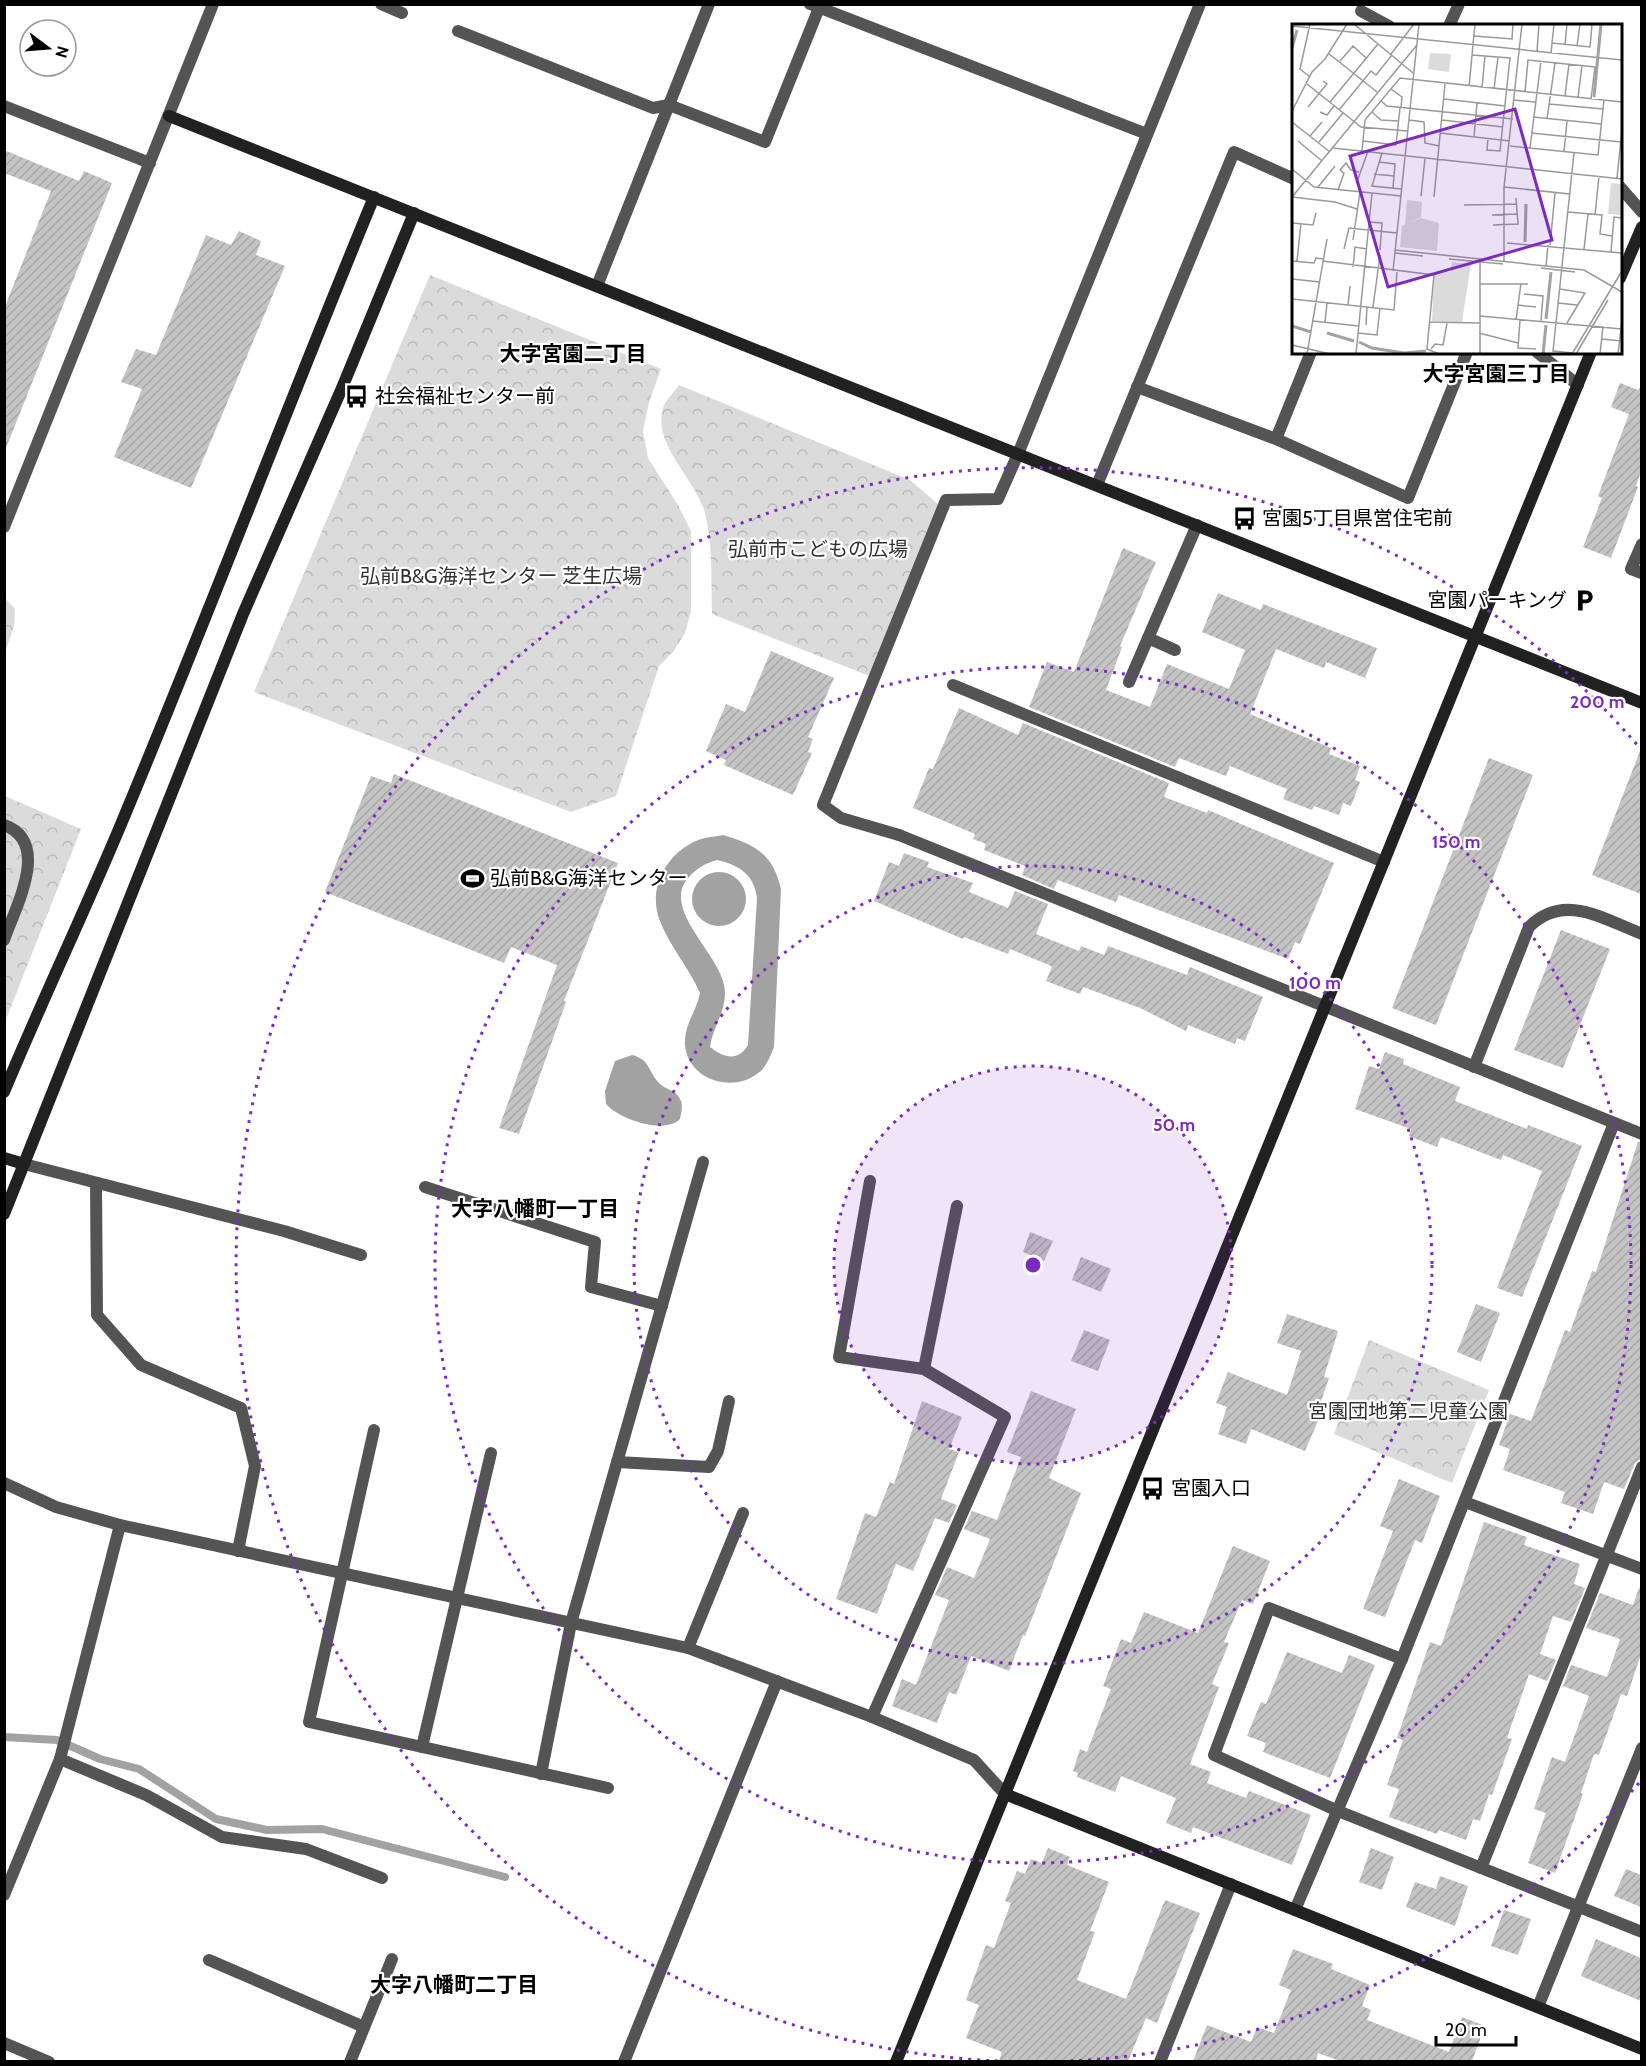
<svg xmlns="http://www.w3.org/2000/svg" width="1646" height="2066" font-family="Cabin,'Noto Sans JP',sans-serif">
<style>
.park{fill:url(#park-crowns)}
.water{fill:#a2a2a2;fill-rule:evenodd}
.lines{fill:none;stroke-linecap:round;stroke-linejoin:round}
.stream{stroke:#a2a2a2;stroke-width:8}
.building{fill:url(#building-hatch)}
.lane{stroke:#545454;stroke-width:12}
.street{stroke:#545454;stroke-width:12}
.secondary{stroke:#212121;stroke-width:12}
.ring{fill:none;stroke:#7b2cbf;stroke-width:3;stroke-dasharray:3 6}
.labels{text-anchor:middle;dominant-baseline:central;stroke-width:4.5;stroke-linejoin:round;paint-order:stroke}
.poi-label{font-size:20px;fill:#000;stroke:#fff;text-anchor:start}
.park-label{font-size:20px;fill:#323232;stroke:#fff}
.neighbourhood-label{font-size:21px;font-weight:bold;fill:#000;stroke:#fff}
.inset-river{fill:none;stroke:#a2a2a2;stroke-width:3}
.inset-road{fill:none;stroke:#999;stroke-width:1.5}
.view{fill:#7b2cbf;fill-opacity:0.15;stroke:#7b2cbf;stroke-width:3}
.inset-edge{fill:none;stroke:#000;stroke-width:3}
.centre{fill:#7b2cbf;stroke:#fff;stroke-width:3}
.ring-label{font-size:18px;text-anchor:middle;font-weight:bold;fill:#7b2cbf;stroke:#fff;stroke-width:4.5;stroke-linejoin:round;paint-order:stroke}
</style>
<defs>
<pattern id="park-crowns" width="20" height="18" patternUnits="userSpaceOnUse" patternTransform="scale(1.5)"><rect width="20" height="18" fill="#dbdbdb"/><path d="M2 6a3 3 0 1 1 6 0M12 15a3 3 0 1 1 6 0" fill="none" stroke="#bababa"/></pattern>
<pattern id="building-hatch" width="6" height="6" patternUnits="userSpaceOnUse" patternTransform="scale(1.5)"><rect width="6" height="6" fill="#c4c4c4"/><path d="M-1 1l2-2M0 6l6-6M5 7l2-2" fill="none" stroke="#a7a7a7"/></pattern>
</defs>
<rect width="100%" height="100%" fill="#fff"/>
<g class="park">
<path d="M430 275 661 369 649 402 643 431 648 458 678 505 691 531V611L685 633 673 652 659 666 616 796 571 812 254 692Z"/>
<path d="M679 385 910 480 947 512 877 679 712 614C711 581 713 545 705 513 697 480 647 440 665 403 669 397 675 391 679 385Z"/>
<path d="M5 598 15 609 14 626 5 653Z"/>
<path d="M5 796 81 829 5 1022Z"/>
<path d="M1369 1340 1489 1390 1452 1483 1334 1434Z"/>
</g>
<g class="water">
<path d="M723 835C756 845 773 854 781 889L774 1047C770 1057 766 1068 757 1074 732 1093 688 1080 685 1045 684 1024 696 1013 700 993 689 968 669 945 660 921 647 889 666 854 696 841 704 837 714 837 723 835ZM717 860C739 865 754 874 757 898L748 1045C738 1062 724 1058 710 1047 713 1025 729 1008 724 985 718 952 660 908 689 877 697 868 706 863 717 860Z"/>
<circle cx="719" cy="899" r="27"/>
<path d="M632 1055C650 1059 648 1072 660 1084 668 1091 677 1090 681 1101 683 1107 681 1113 680 1119 664 1135 619 1119 606 1104L605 1091 615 1061Z"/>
</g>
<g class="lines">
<path class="stream" d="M4 1737 57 1740 100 1759 139 1769 216 1819 267 1830 322 1829 505 1877"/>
</g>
<g class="building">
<path d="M4 150 79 181 84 171 112 183 6 448 4 309 51 191 4 173Z"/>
<path d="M239 231 261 241 256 255 285 266 191 488 114 457 142 389 121 382 136 349 156 355 206 235 231 245Z"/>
<path d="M1620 383 1638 390 1641 386V471L1636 486 1638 487 1611 558 1583 547 1602 498 1598 496 1629 414 1611 407Z"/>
<path d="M1123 548 1156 562 1120 646 1122 647 1106 690 1150 707 1167 664 1229 689 1245 650 1202 632 1218 593 1261 610 1263 604 1377 648 1365 678 1326 662 1324 668 1276 649 1250 714 1331 748 1329 754 1360 766 1355 780 1360 782 1351 806 1343 803 1339 815 1314 806 1312 810 1283 799 1287 789 1230 766 1226 776 1179 758 1175 767 1029 707 1047 662 1074 672Z"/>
<path d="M771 651 834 678 808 737 813 739 808 752 812 753 793 795 724 765 726 760 706 751 726 704 745 712Z"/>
<path d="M959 708 1018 735 1023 723 1169 783 1164 797 1207 813 1208 810 1334 863 1300 944 1295 942 1288 959 1119 895 1116 902 1058 880 1054 889 1022 875 1025 866 984 850 986 844 973 839 975 834 913 808 929 768 933 769Z"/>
<path d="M1640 751H1641V894L1592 875Z"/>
<path d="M1489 758 1533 775 1436 1025 1392 1008Z"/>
<path d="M394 774 618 863 564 1001 566 1002 519 1134 499 1128 557 965 511 947 504 963 325 892 371 776 391 783Z"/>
<path d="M904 853 929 862 927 867 973 883 969 892 1008 908 1015 891 1048 904 1036 934 1079 951 1081 946 1104 955 1108 946 1187 975 1190 967 1263 997 1245 1041 1237 1038 1235 1044 1188 1025 1186 1031 1140 1008 1083 987 1080 994 1046 981 1052 967 1049 965 1010 949 1008 954 964 937 963 939 874 901 889 862 899 866Z"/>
<path d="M1561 930 1610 949 1563 1068 1514 1050Z"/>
<path d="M1385 1052 1404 1059 1403 1064 1460 1087 1455 1101 1527 1129 1528 1125 1582 1146 1522 1297 1497 1288 1542 1171 1503 1155 1501 1160 1441 1137 1437 1147 1409 1136 1411 1129 1355 1109 1369 1066 1379 1069Z"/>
<path d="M1638 1142H1641V1459L1635 1463 1624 1489 1604 1482 1593 1514 1561 1503 1565 1492 1503 1470 1510 1449 1499 1445 1510 1414 1531 1421 1565 1330 1570 1332 1592 1271 1596 1272Z"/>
<path d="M1030 1232 1053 1241 1044 1261 1023 1252Z"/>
<path d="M1081 1257 1111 1269 1101 1292 1072 1280Z"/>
<path d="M1476 1304 1500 1313 1481 1362 1457 1352Z"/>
<path d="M1287 1314 1338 1331 1324 1377 1329 1378 1318 1410 1322 1412 1305 1451 1251 1429 1246 1444 1218 1434 1227 1407 1216 1403 1228 1372 1287 1395 1301 1351 1277 1343Z"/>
<path d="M1084 1330 1110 1340 1098 1371 1071 1361Z"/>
<path d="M1031 1391 1076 1409 1049 1478 1081 1493 1025 1636 1023 1635 1009 1671 971 1656 956 1695 949 1692 937 1723 892 1706 902 1679 916 1685 949 1600 935 1595 947 1567 974 1578 990 1539 964 1529 972 1511 997 1520 1021 1457 1007 1452Z"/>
<path d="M922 1401 962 1417 949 1449 959 1452 941 1499 957 1505 949 1523 935 1518 913 1571 896 1564 877 1614 836 1599 865 1513 876 1517 890 1482 894 1484Z"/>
<path d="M1399 1479 1440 1496 1422 1543 1415 1540 1385 1617 1363 1609 1393 1531 1380 1526Z"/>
<path d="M1484 1522 1527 1537 1524 1545 1580 1564 1574 1584 1585 1588 1571 1622 1553 1616 1540 1654 1556 1660 1547 1681 1529 1674 1507 1738 1512 1739 1492 1795 1489 1794 1480 1821 1473 1819 1466 1840 1439 1830 1437 1834 1389 1817 1399 1789 1387 1785 1403 1740 1397 1738 1430 1642 1441 1646Z"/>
<path d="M1233 1546 1270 1561 1253 1604 1242 1600 1224 1642 1229 1643 1212 1684 1219 1687 1190 1764 1211 1772 1207 1783 1246 1798 1249 1791 1311 1815 1292 1865 1193 1827 1191 1833 1166 1823 1176 1798 1121 1776 1115 1792 1077 1777 1078 1773 1073 1771 1080 1749 1087 1752 1111 1689 1103 1686 1121 1639 1131 1643 1144 1612 1198 1633Z"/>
<path d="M1639 1588 1641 1589V1654L1627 1696 1621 1694 1599 1755 1594 1754 1581 1793 1583 1794 1555 1873 1528 1863 1546 1813 1534 1809 1552 1757 1565 1762 1589 1696 1563 1686 1571 1665 1607 1677 1620 1639 1586 1628 1600 1593 1633 1605Z"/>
<path d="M1287 1652 1342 1673 1349 1655 1375 1665 1330 1778 1263 1752 1266 1743 1247 1736 1261 1702 1266 1704Z"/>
<path d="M1048 1848 1070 1857 1067 1865 1109 1882 1090 1931 1095 1932 1077 1980 1126 1999 1165 1900 1200 1913 1157 2023 1146 2018 1128 2061H999L1002 2052 966 2038 979 2005 966 2000 986 1945 994 1948 1011 1903 1005 1901 1017 1871 1025 1874 1031 1859 1042 1863Z"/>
<path d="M1371 1848 1394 1857 1382 1890 1359 1882Z"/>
<path d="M1626 1869 1641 1875V1907L1614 1896Z"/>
<path d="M1440 1876 1468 1886 1455 1926 1406 1907 1415 1882 1436 1889Z"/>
<path d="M1504 1910 1531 1919 1518 1955 1491 1946Z"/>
<path d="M1596 1939 1641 1958V2001L1581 1976Z"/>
<path d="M1293 1949 1333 1964 1331 1969 1370 1985 1362 2006 1371 2010 1367 2020 1449 2052 1462 2017 1485 2026 1472 2061H1340L1318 2053 1316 2061H1193L1207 2025 1251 2042 1257 2027 1274 2033 1291 1990 1279 1985Z"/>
</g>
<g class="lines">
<g class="lane">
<path d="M4 825C52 842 15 908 4 940"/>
<path d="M899 835 841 818 823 805 946 500 998 499 1018 454"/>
<path d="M24 1164 284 1231 361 1255"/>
<path d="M870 1181 839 1357 924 1369 1005 1417 872 1717"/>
<path d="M96 1183 97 1315 141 1365 241 1408 255 1466 238 1551"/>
<path d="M425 1187 595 1242 591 1287 662 1306"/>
<path d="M924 1369 957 1206"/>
<path d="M617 1462 709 1467 718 1451 729 1401"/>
<path d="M688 1648 743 1513"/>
<path d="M60 1759 146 1795 222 1837 306 1849 382 1878"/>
<path d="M209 1960 364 2027"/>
<path d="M350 2062 392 1959"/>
</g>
<g class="street">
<path d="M381 4 402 13"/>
<path d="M810 4 1147 134"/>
<path d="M1361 11 1389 26"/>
<path d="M1449 26 1459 4"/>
<path d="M458 31 653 108 669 105 765 142 819 8"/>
<path d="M4 106 150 163"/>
<path d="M1620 187 1642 212"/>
<path d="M597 286 709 4"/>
<path d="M1537 352 1578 385"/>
<path d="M1137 387 1276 439 1408 498 1467 352"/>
<path d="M1276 439 1311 352"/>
<path d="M1018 454 1200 4"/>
<path d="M1097 485 1234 152 1294 179"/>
<path d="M4 527 213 4"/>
<path d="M1642 544 1631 569 1642 573"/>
<path d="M1148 638 1175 650"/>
<path d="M1129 682 1197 525"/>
<path d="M953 685 1384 862"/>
<path d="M899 835 1642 1134"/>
<path d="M1474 1067 1529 927C1564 892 1603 919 1642 934"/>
<path d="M374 1430 309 1722 608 1788"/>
<path d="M4 1483 56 1507 120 1525 688 1648 872 1717 974 1760 1005 1794"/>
<path d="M1465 1502 1642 1569"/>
<path d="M1402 1659 1269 1608 1214 1755 1338 1811 1642 1932"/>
<path d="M422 1747 491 1453"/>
<path d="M541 1774 571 1623 703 1162"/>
<path d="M1481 1868 1642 1467"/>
<path d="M4 1895 60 1759 120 1525"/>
<path d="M1295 1910 1402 1659 1614 1123"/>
<path d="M1538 2007 1642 1748"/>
<path d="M4 2043 49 2062"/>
<path d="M624 2062 777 1681"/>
<path d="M1160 2062 1231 1884"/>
</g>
<g class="secondary">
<path d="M169 116 1642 703"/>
<path d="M1620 278 1642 227"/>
<path d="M4 1092C41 1003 82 917 119 829 207 619 287 407 374 197"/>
<path d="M4 1158 24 1164"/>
<path d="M4 1214 243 614 342 388 414 213"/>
<path d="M1005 1794 1642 2049"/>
<path d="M896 2062 1591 352"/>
</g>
</g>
<circle cx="1033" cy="1265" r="199" fill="#7b2cbf" fill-opacity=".12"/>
<g class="ring">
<circle cx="1033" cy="1265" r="199"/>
<circle cx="1033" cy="1265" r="399"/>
<circle cx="1033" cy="1265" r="598"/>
<path d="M1639 1783A797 797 0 0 1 1068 2061M998 2061A797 797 0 1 1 1639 747"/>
</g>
<defs>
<symbol id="bus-bare" viewBox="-9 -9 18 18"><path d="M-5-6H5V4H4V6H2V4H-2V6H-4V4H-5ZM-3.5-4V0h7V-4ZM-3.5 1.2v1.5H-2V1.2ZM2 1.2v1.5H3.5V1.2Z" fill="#000" stroke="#fff" stroke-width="2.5" paint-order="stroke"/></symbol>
<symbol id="parking-bare" viewBox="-9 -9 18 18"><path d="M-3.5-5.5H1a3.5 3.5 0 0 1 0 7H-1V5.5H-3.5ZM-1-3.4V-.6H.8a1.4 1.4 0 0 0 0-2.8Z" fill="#000" stroke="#fff" stroke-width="2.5" paint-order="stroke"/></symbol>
<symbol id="stadium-bare" viewBox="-9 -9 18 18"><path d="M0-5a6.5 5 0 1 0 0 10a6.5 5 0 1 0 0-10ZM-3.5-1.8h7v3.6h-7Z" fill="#000" stroke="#fff" stroke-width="2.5" paint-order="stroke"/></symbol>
</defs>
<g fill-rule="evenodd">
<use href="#bus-bare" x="340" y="380" width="33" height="33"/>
<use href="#bus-bare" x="1228" y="502" width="33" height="33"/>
<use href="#parking-bare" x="1568" y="584" width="33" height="33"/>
<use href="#stadium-bare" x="456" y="862" width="33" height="33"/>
<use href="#bus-bare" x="1136" y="1472" width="33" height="33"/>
</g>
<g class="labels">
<g class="poi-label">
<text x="375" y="396">社会福祉センター前</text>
<text x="1262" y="518">宮園5丁目県営住宅前</text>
<text x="1567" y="600" text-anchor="end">宮園パーキング</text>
<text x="490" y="878">弘前B&amp;G海洋センター</text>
<text x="1171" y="1488">宮園入口</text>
</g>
<g class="park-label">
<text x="818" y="549">弘前市こどもの広場</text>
<text x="501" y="576">弘前B&amp;G海洋センター 芝生広場</text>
<text x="1408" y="1411">宮園団地第二児童公園</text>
</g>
<g class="neighbourhood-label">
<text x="573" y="353">大字宮園二丁目</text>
<text x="1496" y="373">大字宮園三丁目</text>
<text x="535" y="1208">大字八幡町一丁目</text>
<text x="454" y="1984">大字八幡町二丁目</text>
</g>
</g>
<g transform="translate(1292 24)">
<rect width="330" height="330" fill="#fff"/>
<path d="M138 29 159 30 157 48 136 45ZM319 159 330 160V191L316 190ZM115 176 130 178 129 193 113 201ZM129 194 147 199 145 227 108 223 110 202ZM160 238 179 240 170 298 140 297 142 252 144 248H158Z" fill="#dbdbdb"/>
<path class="inset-river" d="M0 24 5 6M302 73 309 0M233 218 234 180M254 295 259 248M0 302 19 308M35 309 62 317M67 318 80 324 112 329 134 327M251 330 254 301"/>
<path class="inset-road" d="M62 0 121 49M0 2 330 36M182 12 220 15 221 0M260 19 298 23 300 0M273 21 275 0M285 22 288 0M245 27 247 0M36 29 85 68M259 29 262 0M99 30 122 0M180 31 218 34 208 127 195 126 196 114M48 37 61 22 74 34M18 53 8 45 18 0M15 60 69 103 115 107M177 63 183 0M190 64 193 32M99 65 110 73 109 84M202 65 206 33M233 68 236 36 303 43 299 75M273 72 277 40M286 74 290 41M152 75 213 82M222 76 243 78M89 77 95 82 221 95M38 78 86 20M257 80 311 85M16 83 35 60 31 57M47 86 79 47 84 51 100 31M0 87 20 48 33 35 55 0M28 88 35 91 42 82M80 88 89 96 106 97M241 93 310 100M255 95 263 39M117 96 132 98 133 119 147 122M150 96 211 103M0 98 38 128M148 109 218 117M239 109 329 118M18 112 30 98M182 113 185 79M6 117 30 137M71 117 104 121 108 84M27 118 51 89M218 122 306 131 312 76M41 124 330 155M238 124 249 37M70 127 73 96 108 54 330 78M272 128 275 97M90 129 80 162 109 165M87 138 103 140 101 164M0 145 22 163 109 172M82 150 102 152M325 154 330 105M66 155 76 127M26 163 43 142M212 163 278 170M46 166 52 149 48 146 54 139 59 146 67 148M129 172 133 134M0 173 125 21M0 173 43 178 65 185M142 173 153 60M172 181 225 180M276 188 310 191 308 210 320 212M200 191 225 190M303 191 307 152M78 198 90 199 88 226M0 199 21 201 24 189M201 201 226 200 224 174M61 216 68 168M215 219 330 229M258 221 263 169M52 225 57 204 105 209M292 225 296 190M103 226 292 246 330 268M319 228 322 193 330 194M103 229 131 232M157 235 211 240M0 237 22 239 24 234 32 235M5 237 9 199M31 237 142 251 135 325 147 330M212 238V163L230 0M254 242 256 221M61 243 63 223 75 225M249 244 283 248M101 247 127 0M0 255 28 258M188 260H236M268 265 293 269 275 299M232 270 251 272 249 297M0 275 102 286 105 248M266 279 285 281M56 281 58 262M226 281 244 283M81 283 88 231M188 292 330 305M224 296 229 259M228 296 226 324 244 325M21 297 67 302M33 298 35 279M138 298 188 299M74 301 75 283M66 309 85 311 88 284M187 309 226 319M309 315 330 317M0 321 38 330M139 325 143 320 151 321 155 299M281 329 261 327 282 129M15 330 35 215M64 330 80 169M188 330V235M280 330 330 247M284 330 316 276M308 330 311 302M326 330 330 296"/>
<path class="view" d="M223 85 260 216 96 263 58 132Z"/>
<rect width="330" height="330" class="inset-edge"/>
</g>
<circle cx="1033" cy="1265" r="9" class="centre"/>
<g class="ring-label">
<text x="1597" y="708">200 m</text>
<text x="1456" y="848">150 m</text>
<text x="1315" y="989">100 m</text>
<text x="1174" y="1131">50 m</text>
</g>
<rect width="1646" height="2066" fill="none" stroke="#000000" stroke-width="12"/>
<g transform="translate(48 48) rotate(106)"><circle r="28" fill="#ffffff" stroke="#999999" stroke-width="1.5"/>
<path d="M0-4.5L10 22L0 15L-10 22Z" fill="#000000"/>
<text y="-9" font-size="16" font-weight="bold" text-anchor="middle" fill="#000000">N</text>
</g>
<path d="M1436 2036v9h80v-9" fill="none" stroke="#000000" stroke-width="3"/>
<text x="1445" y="2036" font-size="18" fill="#000000" stroke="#ffffff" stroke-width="4.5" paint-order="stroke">20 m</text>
</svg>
